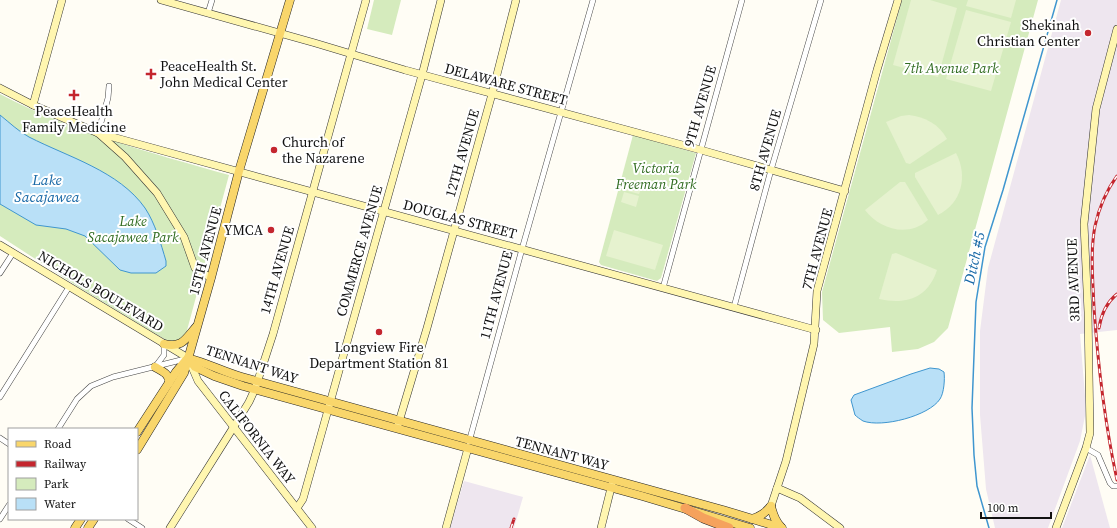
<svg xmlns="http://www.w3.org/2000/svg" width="1117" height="528" font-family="'Source Serif 4',serif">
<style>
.industrial{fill:#eee6ef}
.green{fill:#d5ebbd}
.pitch{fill:#e6f2cf}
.water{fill:#b9e0f7;stroke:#3f96cf}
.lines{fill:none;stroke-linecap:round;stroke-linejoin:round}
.stream{stroke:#3f96cf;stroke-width:1.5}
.street-casing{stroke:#444;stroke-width:6}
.secondary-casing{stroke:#333;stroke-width:8}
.primary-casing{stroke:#222;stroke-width:9}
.highway-casing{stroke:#222;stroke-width:10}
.street{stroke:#fff;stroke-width:5}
.secondary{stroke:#fff6b0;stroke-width:7}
.primary{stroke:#f9d66b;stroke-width:8}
.highway{stroke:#f5a25d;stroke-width:9}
.rail-casing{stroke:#c4262e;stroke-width:3}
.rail{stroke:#fff;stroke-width:1.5;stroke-dasharray:4.5;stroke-linecap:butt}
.poi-dot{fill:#c4262e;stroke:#fff;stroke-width:1.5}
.labels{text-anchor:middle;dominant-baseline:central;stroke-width:4;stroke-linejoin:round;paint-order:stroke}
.poi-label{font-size:14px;fill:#111;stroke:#fff;text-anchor:end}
.park-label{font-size:14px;font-style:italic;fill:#2f6b1f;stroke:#fff}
.street-label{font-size:14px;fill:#111;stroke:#fff}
.water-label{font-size:15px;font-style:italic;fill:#1768a6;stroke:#fff}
</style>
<rect width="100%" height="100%" fill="#fffdf5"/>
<g class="industrial">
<path d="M1061 0H1117V330L1080 334 1085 396V416L1080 441 1048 528H995L986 489 980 415V331L988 268Z"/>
<path d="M1090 455 1110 528H1062Z"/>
<path d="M464 481 523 497 514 528H450Z"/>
</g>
<g class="green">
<path d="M374 0H401L392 35 367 29Z"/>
<path d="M902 0H1038L948 328 934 342 918 349 892 352 890 327 839 333 823 320 822 292Z"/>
<path d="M0 94C72 132 151 153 229 175L186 334 183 341 171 343 77 286 0 236Z"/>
<path d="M633 135 696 153 661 278 657 281 601 265 599 262Z"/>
</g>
<g class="pitch">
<path d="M911 0H930L957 8 938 77 893 65Z"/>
<path d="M968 0H1016L1011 18 966 6Z"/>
<path d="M966 10 1011 22 991 91 946 79Z"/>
<path d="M909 115C925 117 939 124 947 139L910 164 906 163 886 122 901 116Z"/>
<path d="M956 153C968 176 962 203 938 215L915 177V173Z"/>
<path d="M627 179 643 184 639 194 624 190Z"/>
<path d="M900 182H905L928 220C908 238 879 229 865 210Z"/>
<path d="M624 192 639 196 636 207 621 202Z"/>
<path d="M614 230 663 245 655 270 606 256Z"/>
<path d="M896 253 937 270C928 298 906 305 879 299L892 254Z"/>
</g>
<g class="water">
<path d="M0 115C10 123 18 131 29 137 68 157 119 171 145 208 155 223 161 244 166 261V266L156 273H131L120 270 85 236 66 229 36 225 0 204Z"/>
<path d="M930 368 939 369 944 372C945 379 944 393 940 399 929 416 882 428 863 421 860 419 857 417 855 415L851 400 854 395 911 374Z"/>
</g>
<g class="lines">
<path class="stream" d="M989 528 977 486 974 455 972 408 976 302 985 247 1003 190 1057 0"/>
<defs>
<g id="street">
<path d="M208 13 212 0"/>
<path d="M98 133 108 98 109 86"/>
<path d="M0 273 13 253"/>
<path d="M663 288 742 0"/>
<path d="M734 307 771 170 821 0"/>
<path d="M155 367 164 355V344"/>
<path d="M0 397 69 287"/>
<path d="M58 429 77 399 91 386 113 377 185 359"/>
<path d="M0 438 9 444"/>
<path d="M469 442 522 249 593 0"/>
<path d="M1086 448 1098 455 1110 483 1113 486H1117"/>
<path d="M0 519 9 505"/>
<path d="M128 519 142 528"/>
</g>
<g id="secondary">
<path d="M161 0 315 43 405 70 701 150 845 191"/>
<path d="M0 88 33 105 98 133 125 157 157 193 184 237 195 268 211 278"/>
<path d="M33 105 62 0"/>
<path d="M98 133 816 330"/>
<path d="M0 245 188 358 198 381 312 528"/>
<path d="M398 425 427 328 492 94 516 0"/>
<path d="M777 488 800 498 840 528"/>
<path d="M771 506 786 461 814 344 817 291 877 70 898 0"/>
<path d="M297 508 303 499 422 75 441 0"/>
<path d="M170 528 233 428 249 402 255 389 273 334 366 0"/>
<path d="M446 528 468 448"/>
<path d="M601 528 612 484"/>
<path d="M1056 528 1086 448 1090 433 1088 312 1084 224 1096 109 1117 29"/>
</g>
<g id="primary">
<path d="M164 344C182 348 185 340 196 327"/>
<path d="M188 358C207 363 224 372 242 377L723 510 782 528"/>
<path d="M188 358 195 367 214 376 243 386 642 496 750 528"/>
<path d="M155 367C162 371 170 374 169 383"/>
<path d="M137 432 176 372 186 360"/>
<path d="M137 450 184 373 211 278 239 171 290 0"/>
<path d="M771 506C773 515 775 521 781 527"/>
<path d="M752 519C761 516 765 513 771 506"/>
<path d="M75 528 81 519"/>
<path d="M88 528 94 519"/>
</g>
<path id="highway" d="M685 508 703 518 729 528"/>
</defs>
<use href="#street" class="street-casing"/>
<use href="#secondary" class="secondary-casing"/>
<use href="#primary" class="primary-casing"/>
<use href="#highway" class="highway-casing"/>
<use href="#street" class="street"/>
<use href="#secondary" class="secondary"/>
<use href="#primary" class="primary"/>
<use href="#highway" class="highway"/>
<defs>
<g id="rail">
<path d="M1117 176C1106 191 1099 208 1095 226 1090 252 1093 282 1094 308 1098 366 1105 424 1117 480"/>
<path d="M1099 328C1101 315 1106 303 1117 294"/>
<path d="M511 528 514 519"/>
</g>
</defs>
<use href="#rail" class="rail-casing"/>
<use href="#rail" class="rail"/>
</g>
<g class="poi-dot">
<circle cx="1088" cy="33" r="4"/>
<path d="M149 68h4v4h4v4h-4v4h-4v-4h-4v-4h4z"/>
<path d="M72 89h4v4h4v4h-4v4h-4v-4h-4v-4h4z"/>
<circle cx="274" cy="150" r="4"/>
<circle cx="271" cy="230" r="4"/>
<circle cx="379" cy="332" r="4"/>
</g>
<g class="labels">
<g class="poi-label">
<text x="1080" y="25">Shekinah<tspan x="1080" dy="16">Christian Center</tspan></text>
<text x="160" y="66" text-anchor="start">PeaceHealth St.<tspan x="160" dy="16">John Medical Center</tspan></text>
<text x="74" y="111" text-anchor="middle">PeaceHealth<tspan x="74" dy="16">Family Medicine</tspan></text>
<text x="282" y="142" text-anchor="start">Church of<tspan x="282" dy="16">the Nazarene</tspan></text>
<text x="263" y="230">YMCA</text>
<text x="379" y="347" text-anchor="middle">Longview Fire<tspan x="379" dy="16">Department Station 81</tspan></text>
</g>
<g class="park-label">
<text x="951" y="68">7th Avenue Park</text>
<text x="656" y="168">Victoria<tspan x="656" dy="16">Freeman Park</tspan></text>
<text x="133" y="221">Lake<tspan x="133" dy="16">Sacajawea Park</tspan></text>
</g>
<g class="street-label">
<text transform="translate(506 84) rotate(15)">DELAWARE STREET</text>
<text transform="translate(700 106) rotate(-74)">9TH AVENUE</text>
<text transform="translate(765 150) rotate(-74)">8TH AVENUE</text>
<text transform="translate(462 153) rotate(-74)">12TH AVENUE</text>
<text transform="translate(460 219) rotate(15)">DOUGLAS STREET</text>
<text transform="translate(817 249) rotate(-75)">7TH AVENUE</text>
<text transform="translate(205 251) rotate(-75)">15TH AVENUE</text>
<text transform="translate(359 251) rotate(-74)">COMMERCE AVENUE</text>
<text transform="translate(277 270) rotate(-74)">14TH AVENUE</text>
<text transform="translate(1073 280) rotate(-92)">3RD AVENUE</text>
<text transform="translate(101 291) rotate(31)">NICHOLS BOULEVARD</text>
<text transform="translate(496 295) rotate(-75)">11TH AVENUE</text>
<text transform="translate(252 364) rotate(18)">TENNANT WAY</text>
<text transform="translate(257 437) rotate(52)">CALIFORNIA WAY</text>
<text transform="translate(562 453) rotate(15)">TENNANT WAY</text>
</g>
<g class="water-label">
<text x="47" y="179">Lake<tspan x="47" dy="17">Sacajawea</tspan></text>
<text transform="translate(974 258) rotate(-78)">Ditch #5</text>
</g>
</g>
<rect x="8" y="428" width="130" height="92" fill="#ffffff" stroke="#a0a0a0"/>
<rect x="16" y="441" width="20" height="6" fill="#f9d66b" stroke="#a0a0a0"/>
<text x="44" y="448" font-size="12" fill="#111111">Road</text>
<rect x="16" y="461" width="20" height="6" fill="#c4262e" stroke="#a0a0a0"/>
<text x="44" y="468" font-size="12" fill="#111111">Railway</text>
<rect x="16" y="478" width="20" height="12" fill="#d5ebbd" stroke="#a0a0a0"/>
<text x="44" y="488" font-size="12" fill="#111111">Park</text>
<rect x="16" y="498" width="20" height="12" fill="#b9e0f7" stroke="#a0a0a0"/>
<text x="44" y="508" font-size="12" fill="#111111">Water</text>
<path d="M981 512v6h70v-6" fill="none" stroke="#111111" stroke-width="2"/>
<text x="987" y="512" font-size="12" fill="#111111" stroke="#ffffff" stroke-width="3" paint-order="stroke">100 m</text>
</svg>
